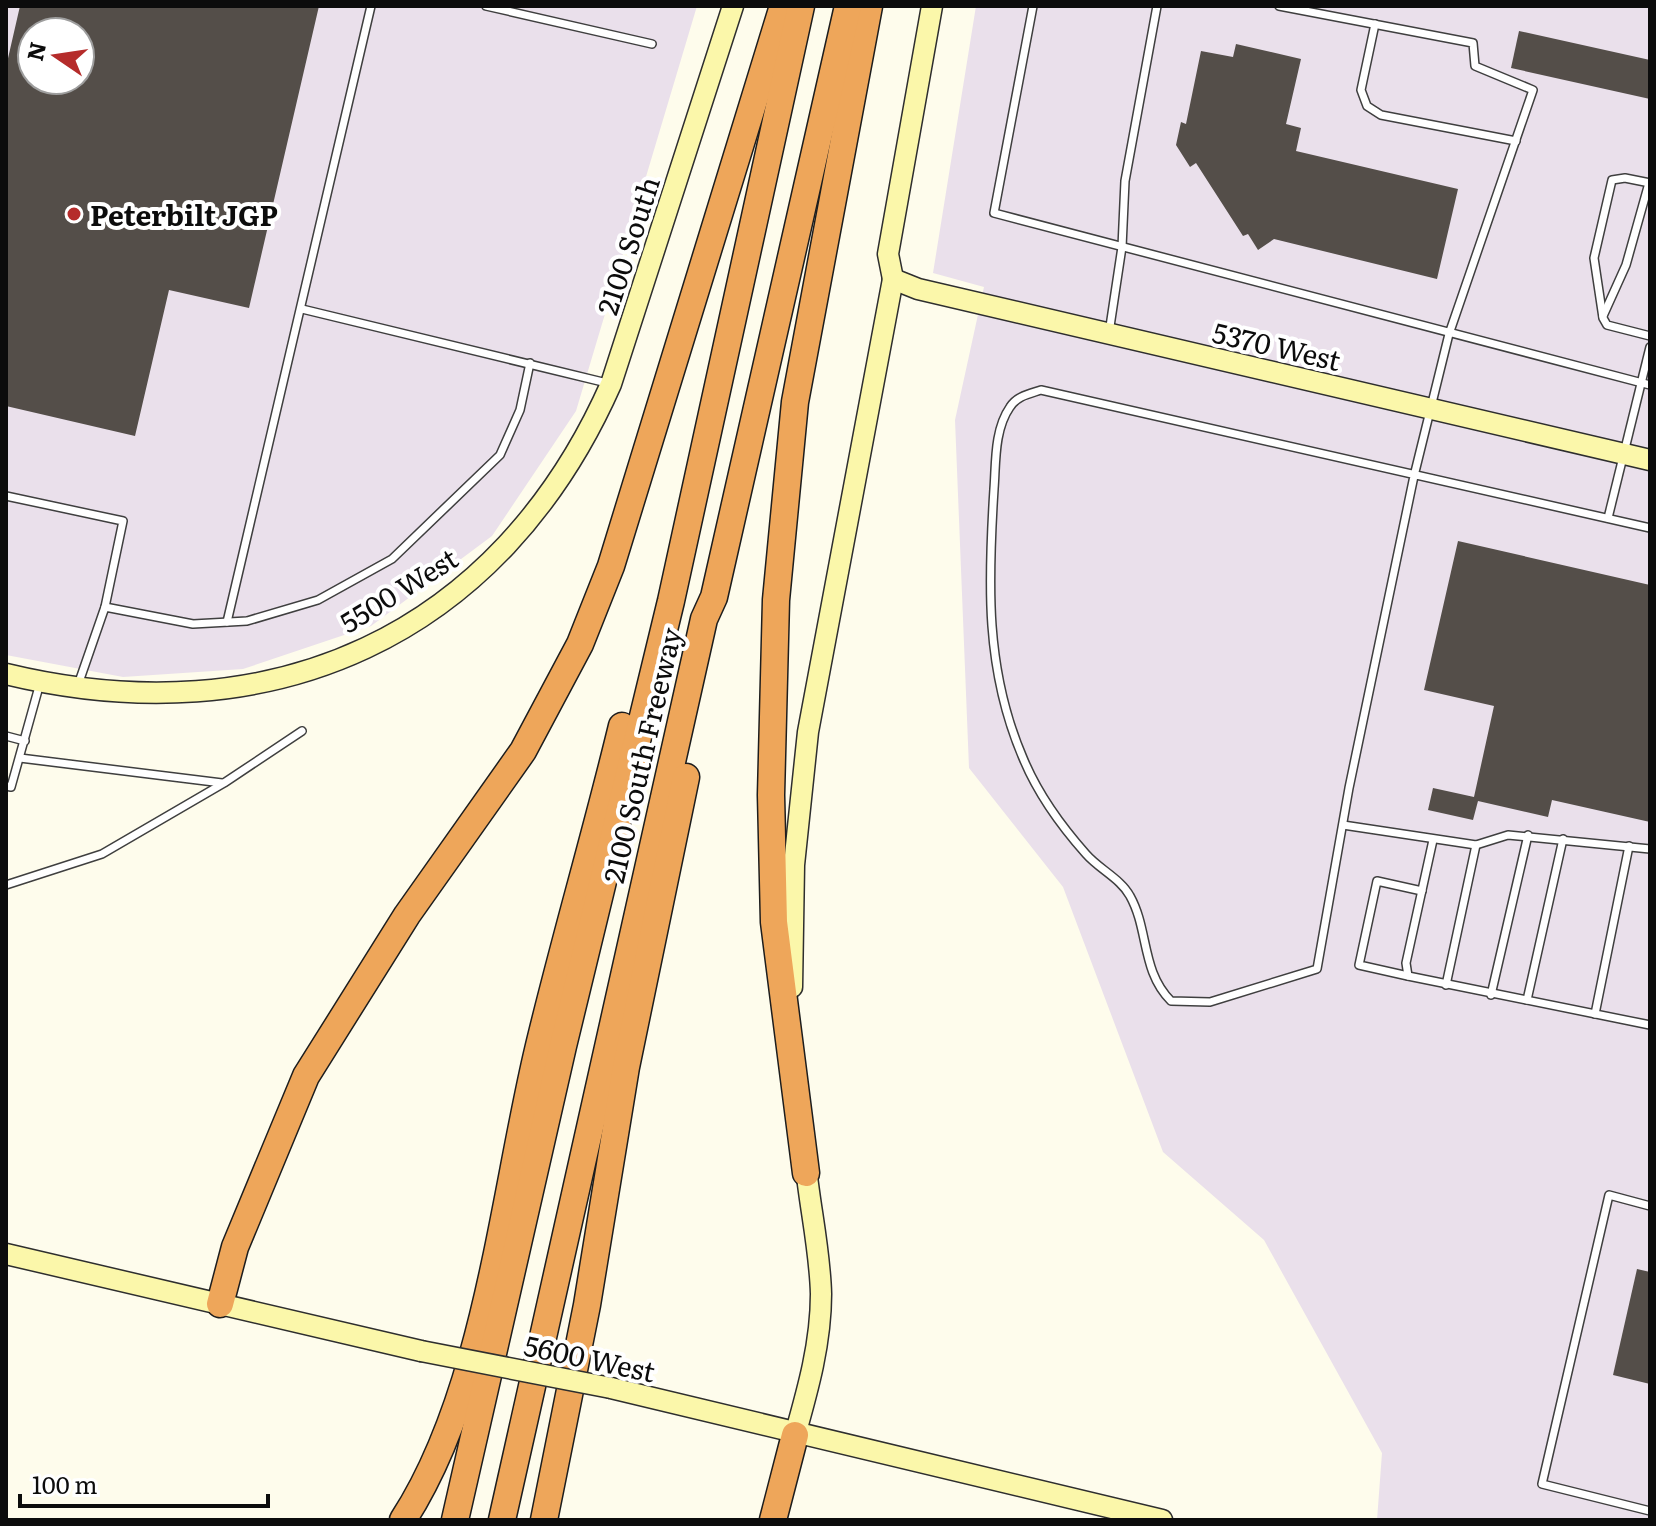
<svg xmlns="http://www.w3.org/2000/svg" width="1656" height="1526" font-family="Literata,serif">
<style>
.industrial{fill:#eae0eb;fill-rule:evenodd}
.building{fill:#544e49;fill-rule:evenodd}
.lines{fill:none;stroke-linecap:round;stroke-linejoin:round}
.lane-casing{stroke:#3f3f3f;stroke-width:10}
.secondary-casing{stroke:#2e2e2e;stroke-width:23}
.highway-casing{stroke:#1d1d1d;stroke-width:29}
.lane{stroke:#fff;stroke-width:7}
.secondary{stroke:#fbf7aa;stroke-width:20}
.highway{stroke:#eea65a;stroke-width:26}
.secondary-bridge-casing{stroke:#2e2e2e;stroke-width:23;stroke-linecap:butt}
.secondary-bridge{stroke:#fbf7aa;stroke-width:20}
.poi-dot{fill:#b52c2b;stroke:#fff;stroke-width:3}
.labels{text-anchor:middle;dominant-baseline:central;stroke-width:8;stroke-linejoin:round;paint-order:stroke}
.poi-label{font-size:28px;font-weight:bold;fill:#0c0c0c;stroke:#fff;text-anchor:start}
.street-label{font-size:28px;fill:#0c0c0c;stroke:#fff}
</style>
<rect width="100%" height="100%" fill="#fefcec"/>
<g class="industrial">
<path d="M6 6H697L576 411 492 536 371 626 243 669 123 677 6 655ZM32 32H80V80H32Z"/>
<path d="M976 6H1650V1520H1377L1382 1453 1264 1240 1163 1152 1063 887 969 768 955 420 984 287 933 273Z"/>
</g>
<g class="building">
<path d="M20 6H319L249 308 169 290 135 436 6 406V67ZM32 32H80V80H32Z"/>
<path d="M1519 31 1650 60V99L1511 68Z"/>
<path d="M1236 44 1301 59 1286 124 1301 128 1296 151 1458 189 1437 279 1274 239 1258 250 1248 234 1243 236 1196 163 1190 167 1176 145 1181 122 1186 124 1201 51 1233 57Z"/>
<path d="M1458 541 1650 585V822L1552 800 1548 817 1478 801 1473 820 1428 810 1433 788 1474 797 1494 706 1424 690Z"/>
<path d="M1637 1269 1650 1272V1384L1613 1375Z"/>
</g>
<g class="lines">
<defs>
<g id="lane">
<path d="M486 6 652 44"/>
<path d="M1033 6 994 213 1650 385"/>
<path d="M1279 6 1473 43 1475 66 1533 90 1449 334 1414 476 1349 788 1317 969 1210 1002 1171 1001C1141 971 1149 930 1130 896 1121 879 1099 869 1086 854 1062 827 1037 792 1023 758 985 670 988 583 994 489 996 463 994 430 1010 407 1017 396 1029 394 1041 390L1650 528"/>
<path d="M1375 24 1361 90 1367 106 1381 115 1516 141"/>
<path d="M1650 183 1625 178 1612 180 1594 258 1603 318 1607 325 1650 336"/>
<path d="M302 309 607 383"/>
<path d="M1603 316 1626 265 1649 183"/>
<path d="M1109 333 1122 247 1125 181 1157 6"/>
<path d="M6 496 123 521 105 607"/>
<path d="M1608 518 1650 347"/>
<path d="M227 622 371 6"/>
<path d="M79 682 105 607 193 624 247 621 318 600 392 559 500 455 520 410 530 363"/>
<path d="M6 736 25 741"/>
<path d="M20 758 222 783"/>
<path d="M6 786 11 787 40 683"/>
<path d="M1343 825 1476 845 1508 835 1650 849"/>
<path d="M1433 840 1406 963 1408 976 1650 1025"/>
<path d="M6 885 102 854 224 783 302 731"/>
<path d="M1408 976 1359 965 1377 881 1422 891"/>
<path d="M1446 985 1476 845"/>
<path d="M1491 995 1528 835"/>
<path d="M1527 1000 1563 839"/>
<path d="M1595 1014 1629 846"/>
<path d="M1650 1206 1609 1195 1542 1484 1650 1511"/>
</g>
<g id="secondary">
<path d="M893 279 918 289 1650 460"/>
<path d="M893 279 888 254 932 6"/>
<path d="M6 674C271 738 499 637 611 384L733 6"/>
<path d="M792 987 794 865 808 732 893 279"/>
<path d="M6 1254 421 1351"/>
<path d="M611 1388 1162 1520"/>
<path d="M795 1435C808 1389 821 1343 821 1294 820 1249 809 1204 805 1158"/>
</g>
<g id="highway">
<path d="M806 1173 774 922 771 795 776 600 795 402 869 6"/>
<path d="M220 1304 235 1247 306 1076 407 915 523 751 580 644 611 566 783 6"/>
<path d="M403 1520C486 1392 503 1198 538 1050 564 941 596 834 622 726"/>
<path d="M455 1520 563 1046 671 601 801 6"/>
<path d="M502 1520 704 619 714 597 848 6"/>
<path d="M544 1520 587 1305 626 1067 686 777"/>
<path d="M773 1520 795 1435"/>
</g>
</defs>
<use href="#lane" class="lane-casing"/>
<use href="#secondary" class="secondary-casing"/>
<use href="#highway" class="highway-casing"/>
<use href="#lane" class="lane"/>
<use href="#secondary" class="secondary"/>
<use href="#highway" class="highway"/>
<defs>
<path id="secondary-bridge" d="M421 1351 611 1388"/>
</defs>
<use href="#secondary-bridge" class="secondary-bridge-casing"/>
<use href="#secondary-bridge" class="secondary-bridge"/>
</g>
<circle class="poi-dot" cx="74" cy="214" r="8"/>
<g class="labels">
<g class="poi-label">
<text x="90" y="214">Peterbilt JGP</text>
</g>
<g class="street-label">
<text transform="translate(627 245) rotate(-72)">2100 South</text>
<text transform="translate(1277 345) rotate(13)">5370 West</text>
<text transform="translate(398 589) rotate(-32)">5500 West</text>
<text transform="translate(641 755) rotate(-77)">2100 South Freeway</text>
<text transform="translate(590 1357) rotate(12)">5600 West</text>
</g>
</g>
<rect width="1656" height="1526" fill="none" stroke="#0c0c0c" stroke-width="16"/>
<g transform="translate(56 56) rotate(283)"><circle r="38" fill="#ffffff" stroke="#9e9e9e" stroke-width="2"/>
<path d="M0-6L14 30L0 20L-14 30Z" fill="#b52c2b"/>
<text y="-12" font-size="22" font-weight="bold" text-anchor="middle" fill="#0c0c0c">N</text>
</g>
<path d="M20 1494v12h248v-12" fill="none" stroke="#0c0c0c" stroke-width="4"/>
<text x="32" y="1494" font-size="24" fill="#0c0c0c" stroke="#ffffff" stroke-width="6" paint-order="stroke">100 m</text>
</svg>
